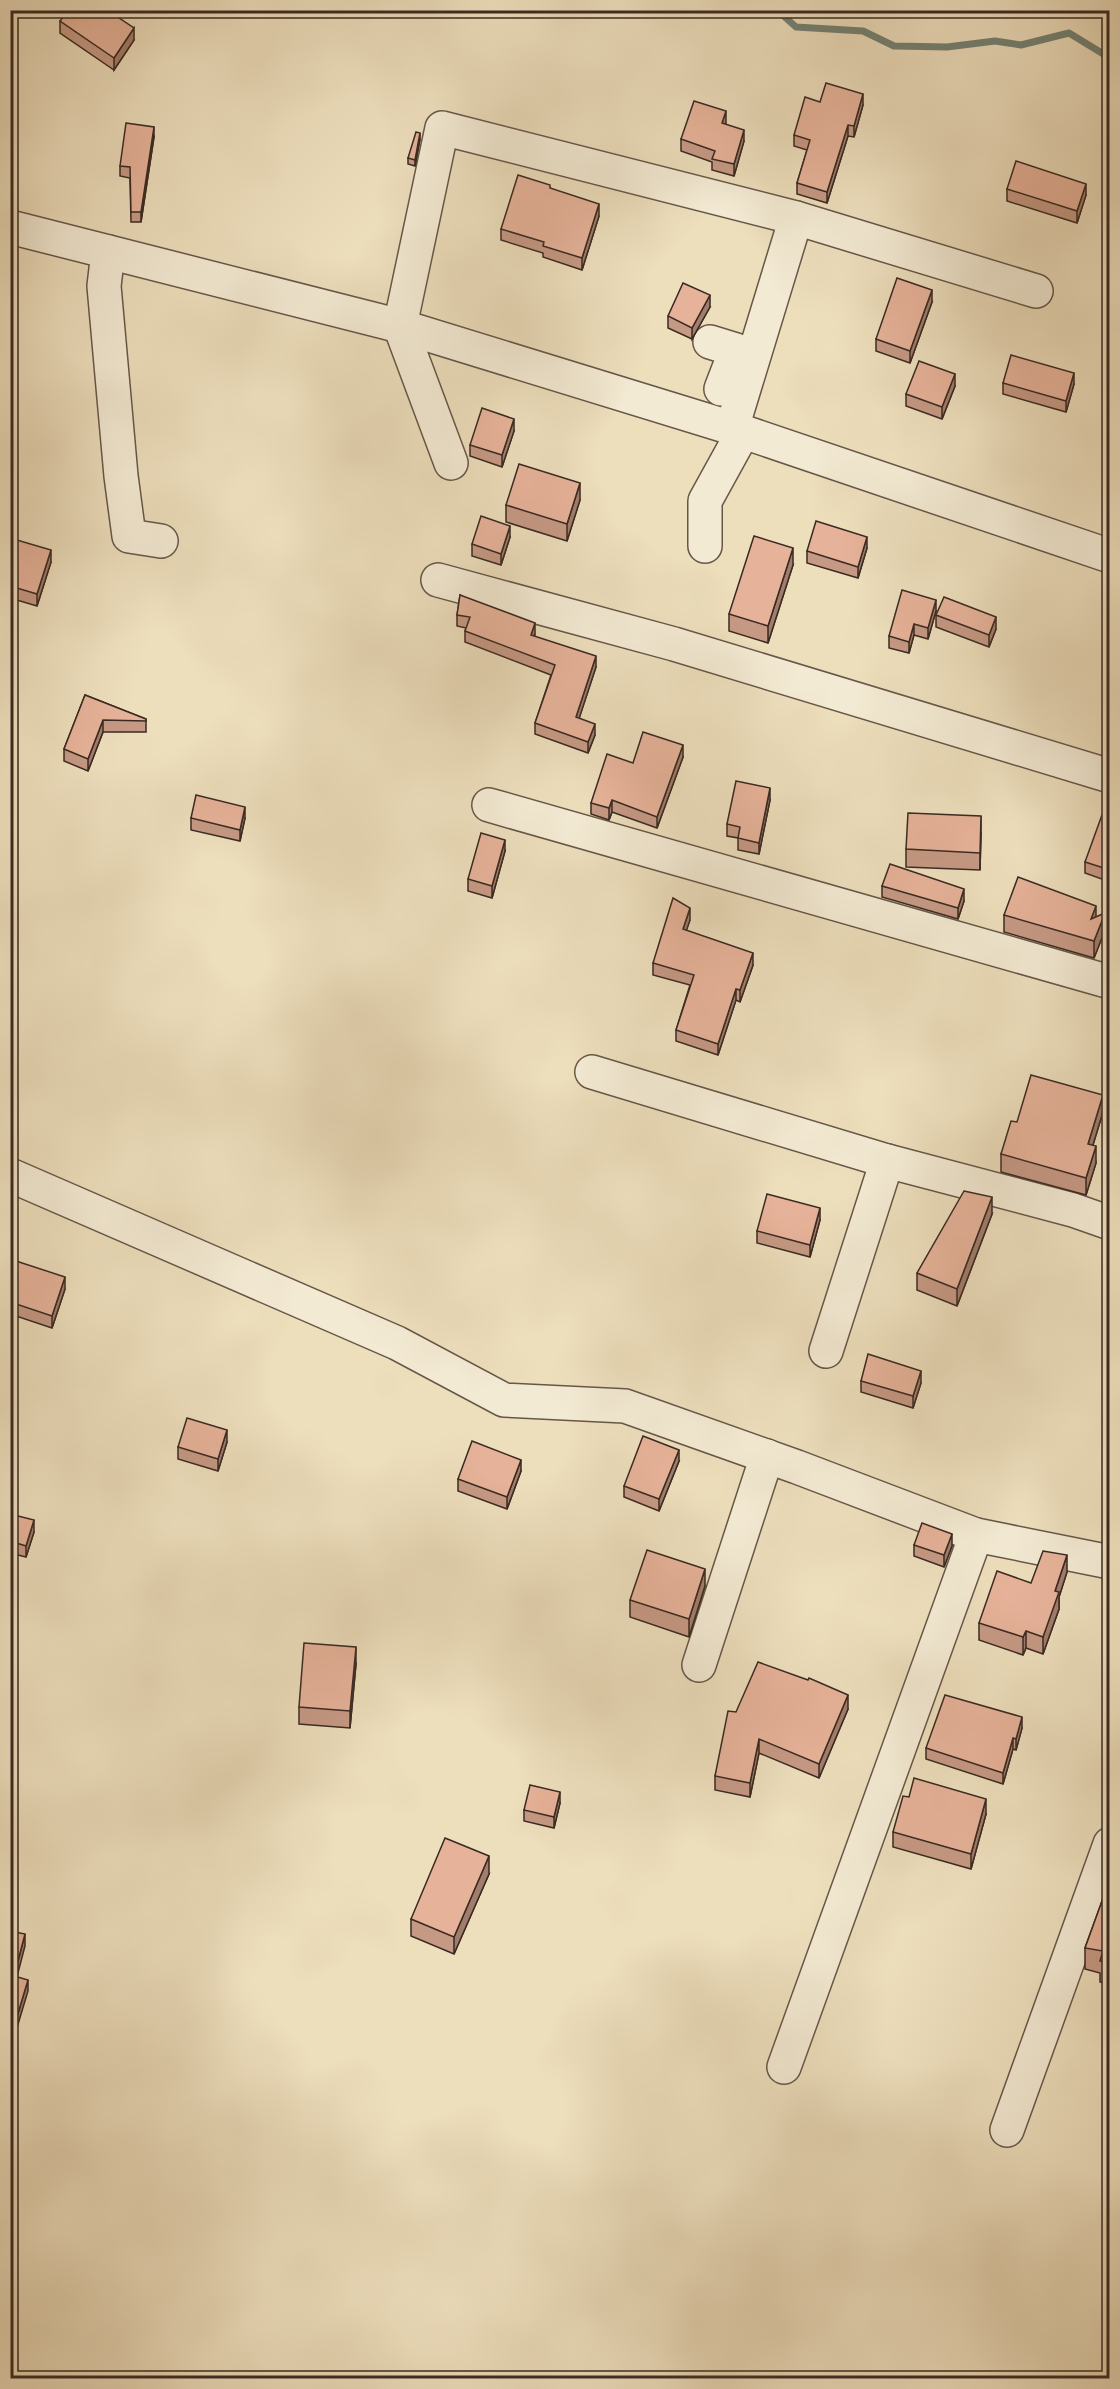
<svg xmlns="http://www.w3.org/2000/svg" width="1120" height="2389" font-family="'Libre Bodoni',serif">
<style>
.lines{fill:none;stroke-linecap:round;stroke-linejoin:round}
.stream{stroke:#748274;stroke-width:7}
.minor-casing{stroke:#675748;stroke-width:36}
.minor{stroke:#f3ead3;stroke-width:33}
.wall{fill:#c69984;stroke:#3a2a22;stroke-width:1.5}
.shaded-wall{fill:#a17d6b;stroke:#3a2a22;stroke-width:1.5}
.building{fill:#e6b299;stroke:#3a2a22;stroke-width:1.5}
</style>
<rect width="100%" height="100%" fill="#eddebc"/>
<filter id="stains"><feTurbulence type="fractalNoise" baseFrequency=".00333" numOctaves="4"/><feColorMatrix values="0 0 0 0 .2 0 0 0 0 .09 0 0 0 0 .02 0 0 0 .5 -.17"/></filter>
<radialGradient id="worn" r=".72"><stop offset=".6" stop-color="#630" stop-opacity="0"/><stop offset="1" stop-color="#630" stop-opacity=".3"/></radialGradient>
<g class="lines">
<g class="stream">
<path d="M692 10H743"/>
<path d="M777 10 796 27 863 31 894 46 947 47 995 41 1021 45 1069 33 1110 58"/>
</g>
<defs>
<g id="minor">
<path d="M10 227 400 326 732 428 1110 556"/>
<path d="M108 252 104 286 121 476 129 536 161 541"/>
<path d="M710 342 736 350 721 389"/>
<path d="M732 428 796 218"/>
<path d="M451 463 400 326 442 128 796 218 1036 291"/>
<path d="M705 546V501L743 432"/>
<path d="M438 580 674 644 1110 776"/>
<path d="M489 805 1110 982"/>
<path d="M592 1072 887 1161 1073 1210 1110 1223"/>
<path d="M10 1175 397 1343 504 1400 625 1406 797 1467 976 1535 1110 1562"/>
<path d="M826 1351 887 1161"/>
<path d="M699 1665 767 1456"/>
<path d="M784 2067 976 1535"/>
<path d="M1007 2130 1110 1844"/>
</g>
</defs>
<use href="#minor" class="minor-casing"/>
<use href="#minor" class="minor"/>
</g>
<g class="wall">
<path d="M60 21 134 40 114 70 60 33Z"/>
<path d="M820 102 863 105 854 137 848 136 827 203 797 194V183L807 150 794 146V135Z"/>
<path d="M726 123 725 124 744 141 734 176 712 170V162L681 151V139Z"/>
<path d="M154 137 141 222H131L130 178 120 176V166Z"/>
<path d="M420 139 415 166 408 164V158Z"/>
<path d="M550 188 599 216 582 270 543 257V253L501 240V229Z"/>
<path d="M1007 189 1086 195 1077 223 1007 201Z"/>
<path d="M932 302 910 363 876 351V339Z"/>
<path d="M710 307 692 339 668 328V316Z"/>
<path d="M1003 383 1074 384 1066 412 1003 394Z"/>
<path d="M955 386 942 419 906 406V394Z"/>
<path d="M514 431 502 467 470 456V445Z"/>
<path d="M580 500 567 541 506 522V505Z"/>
<path d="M510 537 501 565 472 556V544Z"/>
<path d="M10 538 51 562 37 606 10 598Z"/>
<path d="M867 548 858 578 807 563V551Z"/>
<path d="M793 565 768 643 729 631V614Z"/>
<path d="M460 595 535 634 534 637 596 667 579 718 595 735 588 753 535 734V723L551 675 465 642V631L466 628 457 626V615Z"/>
<path d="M936 611 928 639 914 635 909 653 889 648V636Z"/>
<path d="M936 615 996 629 989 647 936 627Z"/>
<path d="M85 695 146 719V732H103L88 771 64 761V749Z"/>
<path d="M683 757 657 828 612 812 609 820 591 814V803L633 763Z"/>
<path d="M770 800 759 854 738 850V838L727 836V824Z"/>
<path d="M1110 817V882L1085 873V862Z"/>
<path d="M191 818H245L240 841 191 830Z"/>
<path d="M981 833 980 870 906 867V849Z"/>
<path d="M505 851 492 898 468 891V879Z"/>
<path d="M882 886 964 901 958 919 882 897Z"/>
<path d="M1004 915 1096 917 1105 930 1094 958 1004 932Z"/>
<path d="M690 920 686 930 753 965 740 1002 736 1000 718 1055 676 1041V1030L690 985 653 975V963Z"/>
<path d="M1103 1112 1093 1145 1096 1163 1086 1195 1001 1172V1154L1017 1122Z"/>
<path d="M992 1214 957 1306 917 1290V1273Z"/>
<path d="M820 1220 810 1257 757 1243V1231Z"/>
<path d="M10 1276 65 1289 52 1328 10 1314Z"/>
<path d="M861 1381 921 1383 913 1408 861 1392Z"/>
<path d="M227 1442 218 1471 178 1459V1447Z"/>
<path d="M679 1461 659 1511 624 1497V1486Z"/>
<path d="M521 1471 507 1509 458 1491V1479Z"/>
<path d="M10 1514 34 1532 26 1557 10 1553Z"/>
<path d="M914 1545 952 1546 944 1567 914 1556Z"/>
<path d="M1067 1572 1059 1597V1609L1043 1654 1026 1648 1023 1655 979 1640V1623L1031 1583Z"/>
<path d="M705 1586 689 1637 630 1617V1600Z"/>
<path d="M356 1664 350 1728 299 1724V1707Z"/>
<path d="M848 1709 819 1778 759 1753 750 1797 715 1790V1776L736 1712Z"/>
<path d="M1022 1728 1016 1750 1013 1749 1003 1784 926 1759V1748Z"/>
<path d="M560 1803 554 1828 524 1821V1810Z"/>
<path d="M986 1814 971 1869 893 1847V1832Z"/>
<path d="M489 1874 454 1954 411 1936V1919Z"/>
<path d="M1110 1879V1985L1100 1982V1973L1085 1969V1948Z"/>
</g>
<g class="shaded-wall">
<path d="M134 28V40L114 70V58Z"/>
<path d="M863 94V105L854 137V126Z"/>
<path d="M726 111V123L722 135V123Z"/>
<path d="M848 125V136L827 203V192Z"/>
<path d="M154 127V137L141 222V212Z"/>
<path d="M744 130V141L734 176V164Z"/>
<path d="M420 133V139L415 166V160Z"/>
<path d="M1086 184V195L1077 223V211Z"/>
<path d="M599 204V216L582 270V258Z"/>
<path d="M932 290V302L910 363V351Z"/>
<path d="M710 295V307L692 339V328Z"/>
<path d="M1074 373V384L1066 412V401Z"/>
<path d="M955 374V386L942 419V407Z"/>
<path d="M514 419V431L502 467V455Z"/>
<path d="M580 483V500L567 541V524Z"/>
<path d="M510 526V537L501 565V554Z"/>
<path d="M867 537V548L858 578V567Z"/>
<path d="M793 548V565L768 643V626Z"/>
<path d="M51 550V562L37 606V594Z"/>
<path d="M936 600V611L928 639V628Z"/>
<path d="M996 617V629L989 647V635Z"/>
<path d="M535 623V634L531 646V635Z"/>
<path d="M914 624V635L909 653V642Z"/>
<path d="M596 656V667L576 728V717Z"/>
<path d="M103 720V732L88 771V759Z"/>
<path d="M595 724V735L588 753V742Z"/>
<path d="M683 745V757L657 828V817Z"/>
<path d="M770 788V800L759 854V843Z"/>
<path d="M612 800V812L609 820V808Z"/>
<path d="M245 807V818L240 841V830Z"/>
<path d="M981 816V833L980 870V853Z"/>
<path d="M505 840V851L492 898V886Z"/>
<path d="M964 889V901L958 919V908Z"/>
<path d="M1096 906V923L1091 919Z"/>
<path d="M690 908V920L683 941V929Z"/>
<path d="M1105 913V930L1094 958V941Z"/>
<path d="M753 953V965L740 1002V990Z"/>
<path d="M736 989V1000L718 1055V1044Z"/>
<path d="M1103 1095V1112L1088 1161V1144Z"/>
<path d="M1096 1146V1163L1086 1195V1178Z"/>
<path d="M992 1197V1214L957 1306V1289Z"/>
<path d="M820 1208V1220L810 1257V1245Z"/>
<path d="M65 1277V1289L52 1328V1316Z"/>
<path d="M921 1371V1383L913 1408V1396Z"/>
<path d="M227 1430V1442L218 1471V1459Z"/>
<path d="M679 1450V1461L659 1511V1499Z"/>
<path d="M521 1460V1471L507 1509V1497Z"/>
<path d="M34 1520V1532L26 1557V1546Z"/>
<path d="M952 1534V1546L944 1567V1555Z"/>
<path d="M1067 1555V1572L1059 1597V1609L1043 1654V1637L1055 1591Z"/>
<path d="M705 1569V1586L689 1637V1619Z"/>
<path d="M1026 1631V1648L1023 1655V1637Z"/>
<path d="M356 1647V1664L350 1728V1711Z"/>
<path d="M848 1695V1709L819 1778V1764Z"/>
<path d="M1022 1717V1728L1016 1750V1739Z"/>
<path d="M1013 1738V1749L1003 1784V1773Z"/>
<path d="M759 1739V1753L750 1797V1783Z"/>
<path d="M560 1792V1803L554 1828V1817Z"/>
<path d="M986 1799V1814L971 1869V1854Z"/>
<path d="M489 1856V1874L454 1954V1937Z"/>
<path d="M25 1934V1946L14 1988V1976Z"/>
<path d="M28 1980V1991L10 2051V2040Z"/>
</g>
<g class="building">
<path d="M68 10H107L134 28 114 58 60 21Z"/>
<path d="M826 83 863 94 854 126 848 125 827 192 797 183 810 140 794 135 805 97 820 102Z"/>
<path d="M694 101 726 111 722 123 744 130 734 164 712 159 715 151 681 139Z"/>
<path d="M126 123 154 127 141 212H131L130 167 120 166Z"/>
<path d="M416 132 420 133 415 160 408 158Z"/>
<path d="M1016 161 1086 184 1077 211 1007 189Z"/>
<path d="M518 175 550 185V188L599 204 582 258 543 246 544 242 501 229Z"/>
<path d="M897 278 932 290 910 351 876 339Z"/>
<path d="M683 283 710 295 692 328 668 316Z"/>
<path d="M1011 355 1074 373 1066 401 1003 383Z"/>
<path d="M919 361 955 374 942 407 906 394Z"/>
<path d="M482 408 514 419 502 455 470 445Z"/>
<path d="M519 464 580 483 567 524 506 505Z"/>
<path d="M481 516 510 526 501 554 472 544Z"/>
<path d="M816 521 867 537 858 567 807 551Z"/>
<path d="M754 536 793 548 768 626 729 614Z"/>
<path d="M10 538 51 550 37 594 10 586Z"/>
<path d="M902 590 936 600 928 628 914 624 909 642 889 636Z"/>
<path d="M460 595 535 623 531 635 596 656 576 717 595 724 588 742 535 723 555 665 465 631 470 617 457 615Z"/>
<path d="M944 597 996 617 989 635 936 615Z"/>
<path d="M85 695 146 719V721L103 720 88 759 64 749Z"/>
<path d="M643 732 683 745 657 817 612 800 609 808 591 803 607 754 633 763Z"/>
<path d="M736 781 770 788 759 843 738 838 740 827 727 824Z"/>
<path d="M196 795 245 807 240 830 191 818Z"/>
<path d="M908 813 981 816 980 853 906 849Z"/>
<path d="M1102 815 1110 817V870L1085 862Z"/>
<path d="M481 833 505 840 492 886 468 879Z"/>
<path d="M890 864 964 889 958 908 882 886Z"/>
<path d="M1018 877 1096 906 1091 919 1105 913 1094 941 1004 915Z"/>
<path d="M673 898 690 908 683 929 753 953 740 990 736 989 718 1044 676 1030 694 975 653 963Z"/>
<path d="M1031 1075 1103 1095 1088 1144 1096 1146 1086 1178 1001 1154 1011 1121 1017 1122Z"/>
<path d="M964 1191 992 1197 957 1289 917 1273Z"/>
<path d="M767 1194 820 1208 810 1245 757 1231Z"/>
<path d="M16 1261 65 1277 52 1316 10 1302V1276Z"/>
<path d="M868 1354 921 1371 913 1396 861 1381Z"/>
<path d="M187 1418 227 1430 218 1459 178 1447Z"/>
<path d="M643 1436 679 1450 659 1499 624 1486Z"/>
<path d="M472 1441 521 1460 507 1497 458 1479Z"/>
<path d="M10 1514 34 1520 26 1546 10 1541Z"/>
<path d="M922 1523 952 1534 944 1555 914 1545Z"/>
<path d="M647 1550 705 1569 689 1619 630 1600Z"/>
<path d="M1043 1551 1067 1555 1055 1591 1059 1592 1043 1637 1026 1631 1023 1637 979 1623 997 1571 1031 1583Z"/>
<path d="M304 1643 356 1647 350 1711 299 1707Z"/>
<path d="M758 1662 808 1680 809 1678 848 1695 819 1764 759 1739 750 1783 715 1776 728 1711 736 1712Z"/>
<path d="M945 1695 1022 1717 1016 1739 1013 1738 1003 1773 926 1748Z"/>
<path d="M914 1778 986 1799 971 1854 893 1832 903 1796 909 1797Z"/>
<path d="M530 1785 560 1792 554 1817 524 1810Z"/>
<path d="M445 1838 489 1856 454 1937 411 1919Z"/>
<path d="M1110 1879V1963L1100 1961 1103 1951 1085 1948Z"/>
<path d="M10 1931 25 1934 14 1976 28 1980 10 2040Z"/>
</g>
<rect width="1120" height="2389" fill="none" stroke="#eddebc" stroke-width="36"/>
<rect x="12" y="12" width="1096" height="2365" fill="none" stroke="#3a2a22" stroke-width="3"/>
<rect x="18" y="18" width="1084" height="2353" fill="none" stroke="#3a2a22" stroke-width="1.5"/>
<rect width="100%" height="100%" filter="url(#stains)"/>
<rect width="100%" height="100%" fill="url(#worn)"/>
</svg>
